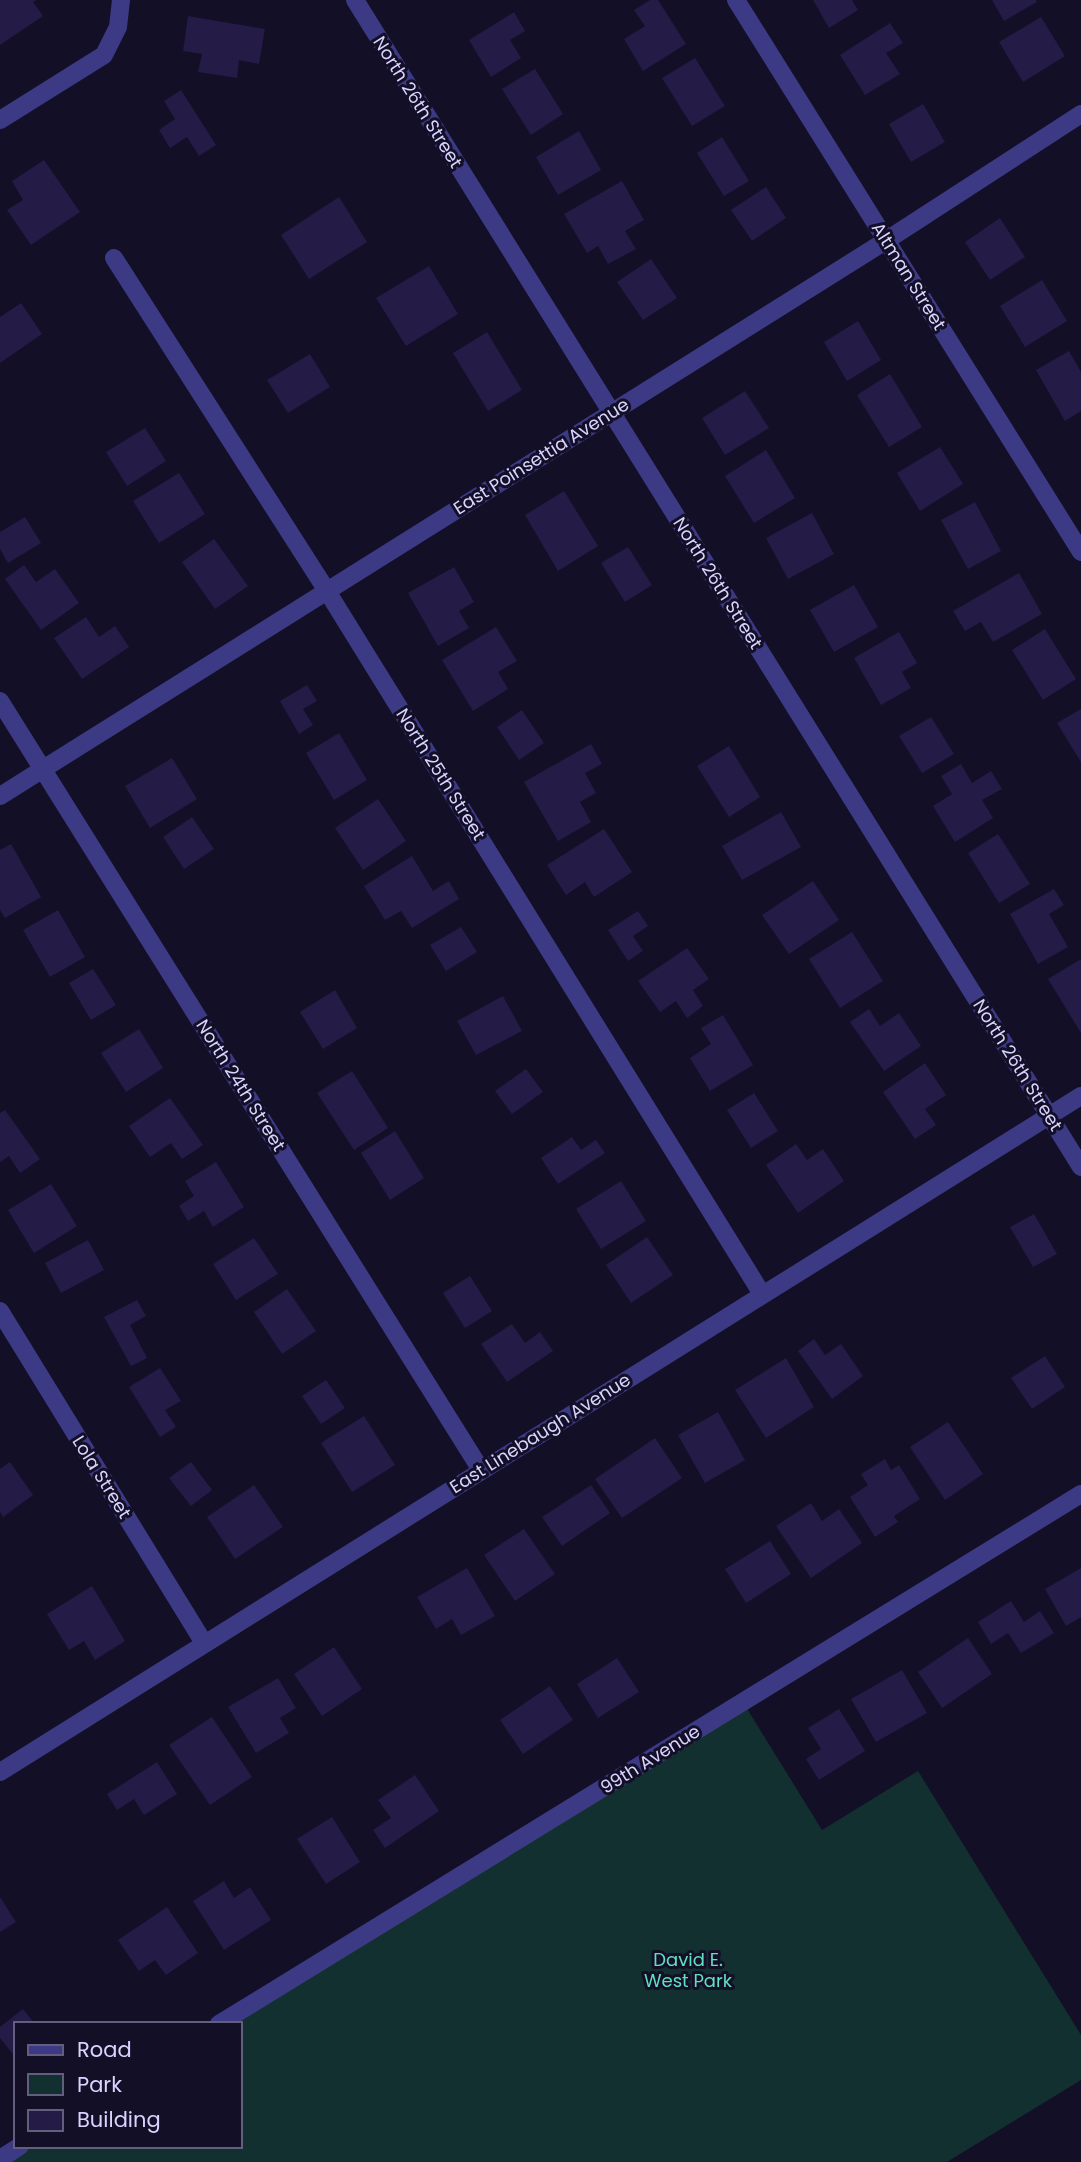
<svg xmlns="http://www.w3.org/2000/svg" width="1081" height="2162" font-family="Poppins,sans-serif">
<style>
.green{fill:#12302f}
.building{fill:#241b47}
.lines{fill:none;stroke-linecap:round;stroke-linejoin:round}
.minor{stroke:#3d3a85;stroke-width:18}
.tertiary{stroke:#3d3a85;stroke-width:18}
.labels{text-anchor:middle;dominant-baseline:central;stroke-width:6;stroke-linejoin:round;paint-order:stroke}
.street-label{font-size:18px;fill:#d9d4ff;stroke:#130f26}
.park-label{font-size:18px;fill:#5fe0c0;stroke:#130f26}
</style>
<rect width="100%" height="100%" fill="#130f26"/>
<path class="green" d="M746 1707 822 1830 918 1771 1081 2035V2080L947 2162H7L33 2146H240V2024H232Z"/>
<g class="building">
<path d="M0 0H36L33 2 43 16 0 45Z"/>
<path d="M650 0H658L686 44 643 71 624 39 645 26 634 10Z"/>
<path d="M813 0H852L858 10 829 28Z"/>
<path d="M992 0H1036L1037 2 1004 21Z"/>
<path d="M514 12 525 31 510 40 521 58 491 77 469 40Z"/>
<path d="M188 16 265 29 259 64 239 60 237 78 198 72 202 54 183 51Z"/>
<path d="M1041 17 1065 56 1023 82 999 42Z"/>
<path d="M890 23 903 43 886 53 900 74 865 95 840 55Z"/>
<path d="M695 58 725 106 692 126 662 78Z"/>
<path d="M535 69 563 114 531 135 502 89Z"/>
<path d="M181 90 216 145 199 156 187 137 170 148 159 130 175 119 164 101Z"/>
<path d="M923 104 945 142 911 162 889 124Z"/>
<path d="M579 131 601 170 558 195 536 157Z"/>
<path d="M722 137 749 181 724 196 697 153Z"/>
<path d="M44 160 80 212 31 245 7 210 23 200 12 181Z"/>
<path d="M622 181 644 220 625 231 636 249 608 264 598 246 587 253 564 214Z"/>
<path d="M766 187 786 218 752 241 731 210Z"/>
<path d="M339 197 367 242 309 279 281 235Z"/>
<path d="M1000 218 1025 257 990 280 965 242Z"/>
<path d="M651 259 677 298 643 320 617 282Z"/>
<path d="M429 266 458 314 406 346 376 298Z"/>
<path d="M1042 280 1067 321 1025 347 1000 306Z"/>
<path d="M21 303 42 334 0 363V317Z"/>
<path d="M858 321 881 360 847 381 824 342Z"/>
<path d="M487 332 522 390 488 411 453 353Z"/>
<path d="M1069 351 1081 372V411L1065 421 1036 370Z"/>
<path d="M310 354 330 387 288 413 267 380Z"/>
<path d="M890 374 922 427 889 447 857 395Z"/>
<path d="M745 391 769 428 725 455 702 418Z"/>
<path d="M145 428 166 461 127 486 106 452Z"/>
<path d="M940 447 963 484 920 511 897 473Z"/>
<path d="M766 450 795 498 754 523 725 476Z"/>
<path d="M179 473 205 514 159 543 133 501Z"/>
<path d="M564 491 598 546 558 571 525 515Z"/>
<path d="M975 502 1001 551 968 569 941 520Z"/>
<path d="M812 513 834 554 788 579 766 538Z"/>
<path d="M25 517 41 543 8 563 0 549V532Z"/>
<path d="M214 539 248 586 215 609 182 562Z"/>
<path d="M628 547 652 585 625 602 601 563Z"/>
<path d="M24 565 36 582 55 569 79 603 41 630 5 579Z"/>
<path d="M454 567 474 602 459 611 469 628 438 646 408 593Z"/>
<path d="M1019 573 1042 614 993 642 981 622 965 631 953 611Z"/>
<path d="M854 585 878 627 834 652 810 610Z"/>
<path d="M86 617 99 637 115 626 129 647 82 679 54 638Z"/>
<path d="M496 627 517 661 498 672 508 689 473 711 442 660Z"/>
<path d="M1045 629 1076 679 1043 700 1012 650Z"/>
<path d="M899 632 917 663 902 672 911 688 881 705 854 658Z"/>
<path d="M307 685 317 701 303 709 313 725 299 734 280 701Z"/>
<path d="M1081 709V762L1057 723Z"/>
<path d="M522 710 544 743 519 760 497 727Z"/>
<path d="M931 717 954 754 922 773 899 736Z"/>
<path d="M339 733 367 780 334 800 306 753Z"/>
<path d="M591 744 602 764 585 773 596 793 580 802 591 822 558 841 524 782Z"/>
<path d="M729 746 760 797 729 817 697 766Z"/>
<path d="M172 758 197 799 150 828 125 786Z"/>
<path d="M961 764 972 783 991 771 1002 789 982 800 993 818 955 842 933 806 952 794 941 776Z"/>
<path d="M378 799 406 841 363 870 335 828Z"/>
<path d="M781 812 801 847 742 880 722 846Z"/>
<path d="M192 817 214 849 184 869 163 837Z"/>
<path d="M604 829 632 872 594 897 585 882 566 895 547 865Z"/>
<path d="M998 834 1030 884 999 903 968 853Z"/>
<path d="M11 844 41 897 5 918 0 910V850Z"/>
<path d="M412 856 433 891 449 881 459 899 412 928 401 911 385 920 364 886Z"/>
<path d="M813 881 839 920 789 954 762 915Z"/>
<path d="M1054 889 1064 905 1049 914 1068 947 1038 964 1010 914Z"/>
<path d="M58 910 85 957 50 977 23 930Z"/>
<path d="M638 911 648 926 633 936 643 951 628 961 608 930Z"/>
<path d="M461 927 477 952 446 971 430 945Z"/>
<path d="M852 932 883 981 840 1008 809 959Z"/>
<path d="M687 948 709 979 693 990 703 1006 687 1018 676 1001 660 1012 638 981Z"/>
<path d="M1081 959V1033L1048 979Z"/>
<path d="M93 969 116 1005 91 1020 69 983Z"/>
<path d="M335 990 357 1028 323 1049 300 1012Z"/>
<path d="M503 996 522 1031 476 1055 457 1021Z"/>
<path d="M869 1009 880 1026 899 1013 921 1046 884 1071 850 1022Z"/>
<path d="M723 1015 753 1065 710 1091 690 1058 711 1044 701 1028Z"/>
<path d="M139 1029 163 1068 126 1092 101 1053Z"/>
<path d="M925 1063 946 1095 925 1109 936 1125 915 1139 883 1092Z"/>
<path d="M526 1069 543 1092 512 1114 495 1091Z"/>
<path d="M352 1071 388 1128 354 1150 317 1093Z"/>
<path d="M754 1093 778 1131 751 1148 727 1110Z"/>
<path d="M170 1098 203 1145 182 1159 171 1143 150 1157 129 1126Z"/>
<path d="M5 1110 40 1159 20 1173 9 1156 0 1162V1113Z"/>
<path d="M395 1131 424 1178 390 1200 361 1153Z"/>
<path d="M572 1137 581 1150 596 1140 605 1153 558 1184 541 1158Z"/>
<path d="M796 1144 807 1160 823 1149 844 1181 798 1213 766 1165Z"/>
<path d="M216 1162 244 1207 213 1227 204 1211 188 1221 179 1206 194 1196 185 1181Z"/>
<path d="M621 1181 646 1221 601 1249 576 1209Z"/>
<path d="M51 1184 77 1226 34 1253 8 1210Z"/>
<path d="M1034 1214 1057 1254 1033 1267 1010 1227Z"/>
<path d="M647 1237 673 1275 631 1303 606 1265Z"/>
<path d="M254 1238 278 1274 236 1300 213 1264Z"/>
<path d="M88 1240 104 1270 61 1293 45 1263Z"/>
<path d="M470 1276 492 1311 465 1328 443 1293Z"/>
<path d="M287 1289 316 1331 282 1354 254 1312Z"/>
<path d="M137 1300 146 1316 130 1325 147 1358 131 1366 104 1317Z"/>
<path d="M512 1324 525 1343 540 1332 553 1351 507 1382 481 1344Z"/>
<path d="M814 1339 825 1355 841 1344 863 1376 832 1399 798 1351Z"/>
<path d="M1045 1356 1065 1387 1032 1409 1011 1378Z"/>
<path d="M786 1358 814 1407 766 1438 735 1390Z"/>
<path d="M160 1368 181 1401 165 1410 176 1427 160 1437 129 1387Z"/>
<path d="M326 1380 345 1408 321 1424 302 1396Z"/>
<path d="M718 1412 745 1460 705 1483 678 1435Z"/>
<path d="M364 1416 395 1465 352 1492 321 1443Z"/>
<path d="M948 1422 983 1474 945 1500 910 1447Z"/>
<path d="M655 1438 682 1478 622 1518 595 1479Z"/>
<path d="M885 1459 891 1470 899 1465 920 1499 894 1516 898 1522 875 1537 850 1497 868 1485 861 1474Z"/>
<path d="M10 1462 33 1495 3 1517 0 1512V1469Z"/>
<path d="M191 1462 212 1490 191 1506 169 1478Z"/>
<path d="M254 1485 283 1527 235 1559 207 1517Z"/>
<path d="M591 1485 610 1513 562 1546 542 1517Z"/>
<path d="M811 1503 822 1521 839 1509 862 1543 811 1578 776 1526Z"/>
<path d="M524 1529 555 1574 515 1601 484 1555Z"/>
<path d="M770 1541 791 1574 746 1603 725 1569Z"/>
<path d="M467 1568 495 1616 461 1635 452 1619 436 1629 417 1597Z"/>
<path d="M1081 1568V1617L1066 1626 1045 1589Z"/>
<path d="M92 1586 125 1641 95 1660 84 1641 69 1650 47 1614Z"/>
<path d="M1011 1601 1024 1622 1040 1611 1054 1633 1021 1653 1008 1633 991 1644 978 1622Z"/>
<path d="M968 1638 992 1674 942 1708 918 1672Z"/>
<path d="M334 1647 362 1689 322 1716 294 1674Z"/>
<path d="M617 1658 639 1692 598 1718 577 1684Z"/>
<path d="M902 1670 927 1713 876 1742 851 1699Z"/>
<path d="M278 1678 296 1708 280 1718 289 1733 256 1753 228 1707Z"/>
<path d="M550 1686 573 1720 523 1754 500 1720Z"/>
<path d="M839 1709 865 1751 819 1780 806 1759 821 1749 808 1728Z"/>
<path d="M212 1717 252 1777 210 1805 169 1745Z"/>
<path d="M157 1762 177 1794 144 1815 134 1799 117 1810 107 1794Z"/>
<path d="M415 1775 439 1811 385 1848 373 1830 391 1818 378 1800Z"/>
<path d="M332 1817 360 1862 326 1884 297 1839Z"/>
<path d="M224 1881 234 1898 250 1887 271 1920 224 1950 193 1901Z"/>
<path d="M0 1897 16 1922 0 1932Z"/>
<path d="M167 1907 198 1953 166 1975 155 1960 139 1971 118 1940Z"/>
<path d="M23 2009 35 2024H16V2058L0 2038V2027Z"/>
</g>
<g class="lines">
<g class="minor">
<path d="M355 0 1081 1167"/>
<path d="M736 0 1081 552"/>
<path d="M0 120 104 55 118 27 121 0"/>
<path d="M114 258 327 591 762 1294"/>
<path d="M0 701 481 1470"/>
<path d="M0 796 887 240 1081 114"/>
<path d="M0 1311 204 1643"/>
<path d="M219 2024 1081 1494"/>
<path d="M0 2159 20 2146"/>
</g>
<path class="tertiary" d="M0 1772 1081 1096"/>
</g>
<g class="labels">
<g class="street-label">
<text transform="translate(418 102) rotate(58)">North 26th Street</text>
<text transform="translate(909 276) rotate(58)">Altman Street</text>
<text transform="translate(541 456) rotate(-32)">East Poinsettia Avenue</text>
<text transform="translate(718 583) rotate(58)">North 26th Street</text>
<text transform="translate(441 774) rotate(58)">North 25th Street</text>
<text transform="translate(1018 1065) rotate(58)">North 26th Street</text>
<text transform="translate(241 1085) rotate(58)">North 24th Street</text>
<text transform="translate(540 1433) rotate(-32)">East Linebaugh Avenue</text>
<text transform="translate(102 1477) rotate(58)">Lola Street</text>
<text transform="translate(650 1759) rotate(-32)">99th Avenue</text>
</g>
<g class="park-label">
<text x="688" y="1959">David E.<tspan x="688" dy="21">West Park</tspan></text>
</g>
</g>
<rect x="14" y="2022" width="228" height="126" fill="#130f26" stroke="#625e7d" stroke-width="2"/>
<rect x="28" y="2045" width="35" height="10" fill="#3d3a85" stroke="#625e7d" stroke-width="2"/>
<text x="77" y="2057" font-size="21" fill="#d9d4ff">Road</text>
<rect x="28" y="2074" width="35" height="21" fill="#12302f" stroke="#625e7d" stroke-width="2"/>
<text x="77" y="2092" font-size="21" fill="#d9d4ff">Park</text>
<rect x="28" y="2110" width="35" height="21" fill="#241b47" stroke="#625e7d" stroke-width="2"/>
<text x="77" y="2127" font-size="21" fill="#d9d4ff">Building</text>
</svg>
